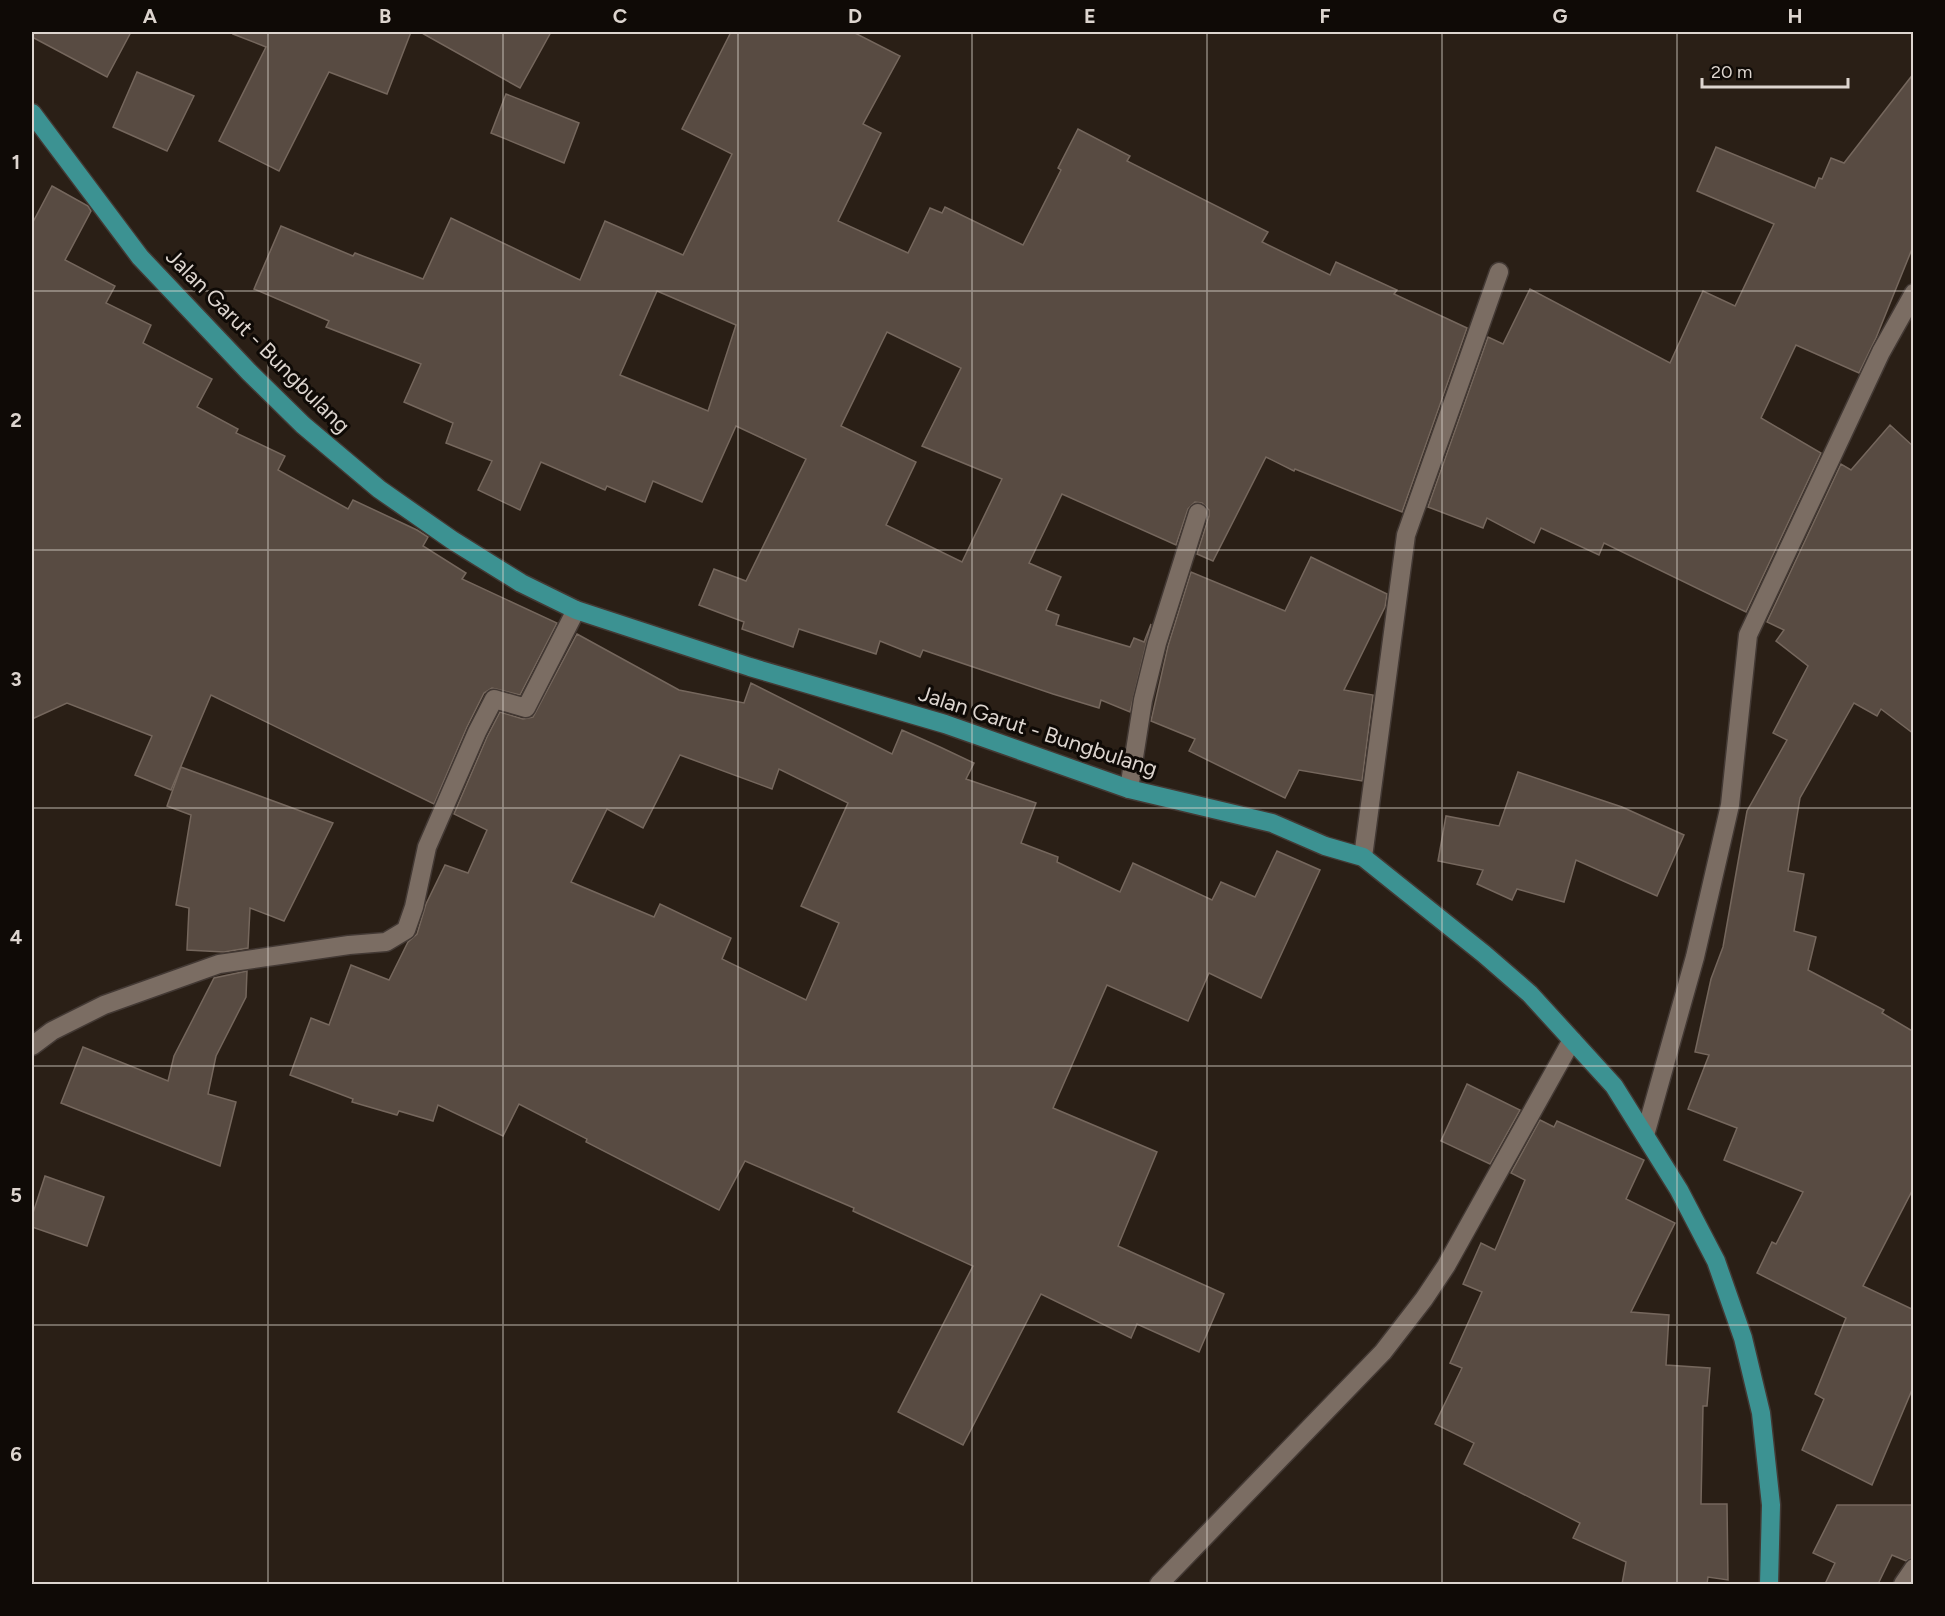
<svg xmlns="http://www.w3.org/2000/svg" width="1945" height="1616" font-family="Figtree,sans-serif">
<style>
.building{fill:#584b42;stroke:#75675d;stroke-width:1.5;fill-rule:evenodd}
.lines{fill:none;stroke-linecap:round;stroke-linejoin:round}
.minor-casing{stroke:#433934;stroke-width:21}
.major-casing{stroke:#433934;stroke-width:21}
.minor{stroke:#7b6d63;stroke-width:18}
.major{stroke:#3c9292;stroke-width:18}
.grid{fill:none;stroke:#ddd5cf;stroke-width:1.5;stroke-opacity:0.55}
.labels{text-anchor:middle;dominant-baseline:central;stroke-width:6;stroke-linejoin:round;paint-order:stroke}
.street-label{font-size:22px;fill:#ddd5cf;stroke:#0f0a06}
.neatline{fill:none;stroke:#ddd5cf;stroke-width:2}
.grid-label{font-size:20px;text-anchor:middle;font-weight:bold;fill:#ddd5cf}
</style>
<rect width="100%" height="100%" fill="#2a1f16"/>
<g class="building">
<path d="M32 32H131L107 77 32 37Z"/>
<path d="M234 32H411L387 94 329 72 279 171 219 141 266 47 233 34Z"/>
<path d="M420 32H551L520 88Z"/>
<path d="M731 32H853L900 56 863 124 881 133 838 221 908 253 930 208 942 213 945 207 1023 245 1061 170 1058 168 1078 129 1130 156 1127 161 1268 232 1262 242 1330 275 1336 262 1397 290 1394 294 1467 328 1402 512 1295 469 1294 471 1266 457 1213 561 1197 554 1209 516V510L1202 503 1195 502 1188 509 1176 545 1062 494 1029 563 1061 577 1046 610 1059 615 1056 625 1130 647 1134 638 1144 642 1151 624 1130 712 1101 700 1099 708 1053 694 923 650 920 657 880 641 876 654 799 629 793 647 742 629 744 622 699 605 714 569 746 581 806 459 736 426 702 502 653 481 645 502 607 486 605 490 541 462 520 510 478 490 492 461 446 443 453 423 404 402 421 364 326 327 329 321 254 289 281 226 353 256 355 253 423 279 451 218 580 280 605 221 683 255 732 154 682 129ZM657 291 736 325 708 411 620 375ZM887 332 961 368 922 446 1002 479 962 562 886 525 916 462 841 426Z"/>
<path d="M137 72 194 96 167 151 113 127Z"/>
<path d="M1914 73V244L1876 338 1859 373 1796 345 1761 418 1821 453 1746 612 1604 543 1599 555 1541 528 1534 543 1487 518 1483 528 1428 507 1488 337 1503 344 1530 289 1670 363 1703 291 1735 306 1774 224 1697 191 1716 147 1815 188 1819 178 1822 179 1831 158 1844 163Z"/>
<path d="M506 94 579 123 564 163 491 133Z"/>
<path d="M52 186 88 206 91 211 65 260 115 286 106 303 151 325 143 343 212 379 197 407 238 429 236 433 285 456 278 470 348 509 353 500 417 530 428 537 423 546 466 573 462 579 557 623 520 695 492 688 484 693 467 727 434 804 211 695 171 790 135 775 152 736 67 703 32 719V224Z"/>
<path d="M1890 425 1914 447V734L1881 709 1877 716 1854 703 1800 798 1788 871 1804 874 1794 931 1816 937 1808 970 1884 1010 1882 1013 1914 1032V1187L1863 1286 1914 1310V1385L1872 1485 1802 1450 1824 1399 1815 1394 1846 1318 1757 1273 1772 1242 1776 1244 1803 1192 1724 1160 1737 1128 1688 1109 1709 1055 1695 1052 1711 979 1723 947 1747 811 1787 740 1773 733 1808 666 1776 641 1784 630 1767 622 1841 464 1851 470Z"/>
<path d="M1311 557 1387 594 1385 607 1344 690 1373 695 1362 781 1299 770 1285 798 1189 751 1195 739 1151 721 1168 646 1191 572 1285 611Z"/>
<path d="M577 634 679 690 744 703 751 683 892 754 902 730 940 747 974 763 966 779 1036 803 1021 843 1058 857 1057 862 1120 892 1133 863 1212 900 1221 882 1255 897 1277 851 1320 870 1261 998 1209 973 1188 1021 1107 985 1053 1108 1157 1152 1118 1246 1224 1294 1199 1352 1137 1324 1131 1338 1041 1294 963 1445 898 1412 973 1266 853 1211 854 1208 745 1161 719 1210 586 1142 587 1139 519 1104 503 1136 438 1105 433 1121 399 1111 397 1115 352 1102 353 1099 290 1075 311 1018 329 1025 351 965 389 980 408 942 417 934 426 904 445 865 468 873 487 830 454 814 487 737 500 712 523 719 533 717ZM680 755 772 789 779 769 848 803 801 906 839 923 806 1000 722 959 731 938 660 904 654 917 571 882 607 809 643 828Z"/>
<path d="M181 767 333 823 284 921 250 908 248 948 224 952 187 950 189 908 176 905 191 815 167 806Z"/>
<path d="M1518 772 1622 807 1684 835 1657 896 1576 860 1564 902 1517 889 1512 900 1477 884 1483 870 1438 861 1446 816 1499 826Z"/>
<path d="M247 971 246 997 216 1056 208 1094 236 1102 220 1166 61 1103 83 1047 168 1081 174 1056 214 978Z"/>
<path d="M1467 1084 1520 1110 1490 1164 1441 1141Z"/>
<path d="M1540 1120 1554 1127 1557 1121 1644 1160 1626 1199 1675 1223 1631 1312 1669 1315 1666 1365 1710 1368 1707 1406H1703L1701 1504H1727L1728 1580 1708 1577 1707 1584H1622L1626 1562 1573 1538 1580 1523 1464 1464 1474 1443 1435 1424 1462 1368 1450 1363 1482 1292 1463 1284 1481 1243 1495 1250 1525 1180 1511 1173Z"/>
<path d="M45 1176 104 1197 87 1246 32 1227V1216Z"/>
<path d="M1837 1505H1914V1557L1906 1561 1892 1555 1878 1584H1825L1835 1563 1813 1553Z"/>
</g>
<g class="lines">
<defs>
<g id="minor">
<path d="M1129 789 1143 700 1157 643 1198 513"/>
<path d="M1363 857 1406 535 1499 272"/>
<path d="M32 1046 52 1031 104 1005 219 964 349 945 386 942 406 930 414 907 427 847 477 732 494 699 526 708 576 610"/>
<path d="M1645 1135 1695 957 1730 805 1748 635 1881 352 1914 293"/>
<path d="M1159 1584 1383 1352 1424 1299 1446 1266 1572 1040"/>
<path d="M1903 1584 1914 1568"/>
</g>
<path id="major" d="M32 113 140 257 249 372 303 425 379 489 452 540 521 583 576 610 750 667 945 724 1129 789 1272 823 1325 846 1363 857 1484 954 1530 994 1614 1086 1679 1190 1716 1261 1743 1338 1761 1413 1771 1505 1769 1584"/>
</defs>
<use href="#minor" class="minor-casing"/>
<use href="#major" class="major-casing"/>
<use href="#minor" class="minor"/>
<use href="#major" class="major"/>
</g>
<path class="grid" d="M268 32V1584M503 32V1584M738 32V1584M972 32V1584M1207 32V1584M1442 32V1584M1677 32V1584M32 291H1914M32 550H1914M32 808H1914M32 1066H1914M32 1325H1914"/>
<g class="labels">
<g class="street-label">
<text transform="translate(258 341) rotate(45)">Jalan Garut - Bungbulang</text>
<text transform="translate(1038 731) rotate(18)">Jalan Garut - Bungbulang</text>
</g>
</g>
<rect width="1945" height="1616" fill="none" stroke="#0f0a06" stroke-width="66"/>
<path d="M1702 78v9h146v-9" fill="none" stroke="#ddd5cf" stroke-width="3"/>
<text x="1711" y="78" font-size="18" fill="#ddd5cf" stroke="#0f0a06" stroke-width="4.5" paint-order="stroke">20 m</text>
<rect x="33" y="33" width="1879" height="1550" class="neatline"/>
<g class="grid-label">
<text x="150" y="23">A</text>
<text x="385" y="23">B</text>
<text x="620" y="23">C</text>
<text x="855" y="23">D</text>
<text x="1090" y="23">E</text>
<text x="1325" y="23">F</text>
<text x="1560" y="23">G</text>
<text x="1795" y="23">H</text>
<text x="16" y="169">1</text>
<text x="16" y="427">2</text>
<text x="16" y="686">3</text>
<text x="16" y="944">4</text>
<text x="16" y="1202">5</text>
<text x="16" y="1461">6</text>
</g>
</svg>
